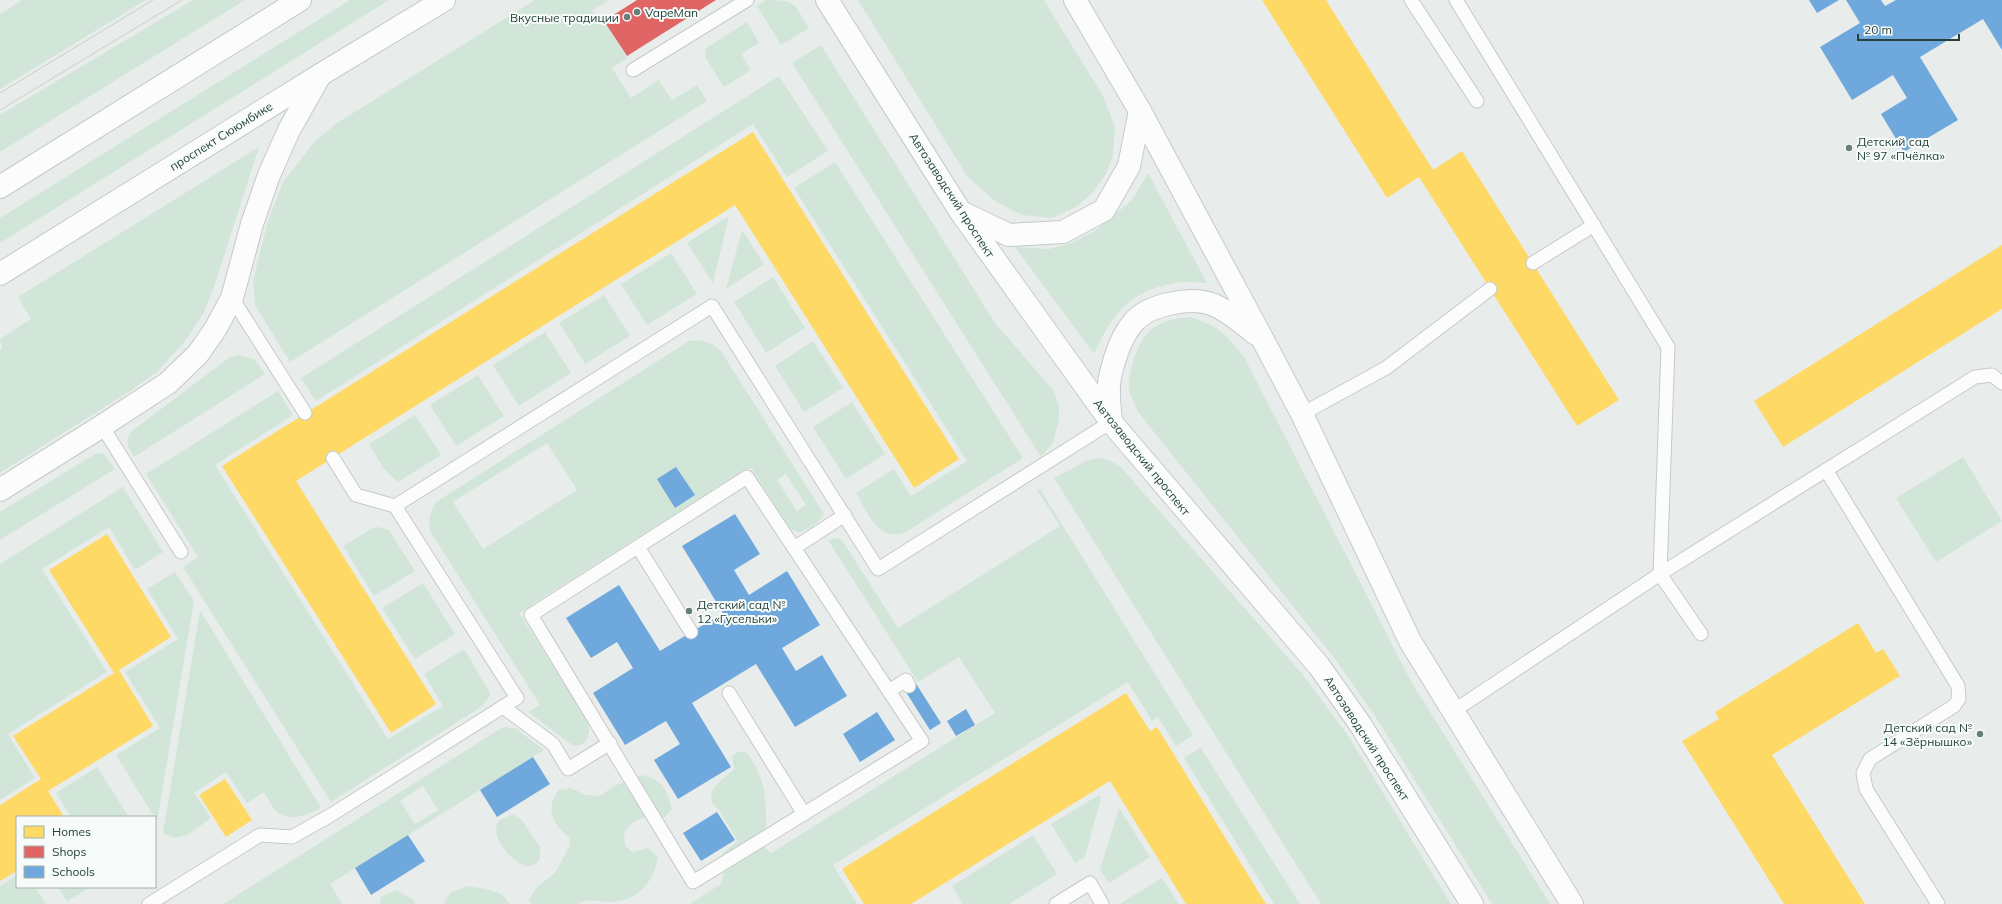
<svg xmlns="http://www.w3.org/2000/svg" width="2002" height="904" font-family="Mulish,sans-serif">
<style>
.green{fill:#d1e6d8;fill-rule:evenodd}
.homes{fill:#ffd966}
.shops{fill:#e06666}
.schools{fill:#6fa8dc}
.lines{fill:none;stroke-linecap:round;stroke-linejoin:round}
.lane-casing{stroke:#c5cac8;stroke-width:15}
.street-casing{stroke:#c5cac8;stroke-width:24}
.secondary-casing{stroke:#c3cbc8;stroke-width:24}
.lane{stroke:#fcfcfc;stroke-width:13}
.street{stroke:#fcfcfc;stroke-width:22}
.secondary{stroke:#fcfcfc;stroke-width:22}
.tram{stroke:#c9cdcc;stroke-width:1}
.poi-dot{fill:#697e78;stroke:#f7fbf9;stroke-width:1.5}
.labels{text-anchor:middle;dominant-baseline:central;stroke-width:4;stroke-linejoin:round;paint-order:stroke}
.poi-label{font-size:12px;fill:#24423a;stroke:#f7fbf9;text-anchor:start}
.street-label{font-size:12px;fill:#24423a;stroke:#f7fbf9}
</style>
<rect width="100%" height="100%" fill="#e8edeb"/>
<g class="green">
<path d="M22 0H146L0 89V14Z"/>
<path d="M193 0H245L0 152V115Z"/>
<path d="M350 0H389L0 243V218Z"/>
<path d="M535 0H609L592 11 601 25 605 22 627 58 612 68 631 98 659 80 672 100 697 85 707 101 290 362 255 305 253 281 267 224 283 182 315 141 337 123Z"/>
<path d="M766 0C797 0 793 3 809 28L781 45 757 6Z"/>
<path d="M858 0H1044L1103 96 1115 127 1113 155 1106 174 1092 193 1076 207 1052 218 1022 215 995 201 967 176Z"/>
<path d="M747 22 759 43 741 54 751 70 724 87 705 57 706 48Z"/>
<path d="M821 45 995 323 1054 391 1059 406V419L1053 443 1041 457 792 63Z"/>
<path d="M779 76 828 151 787 177 753 124 316 401 301 378Z"/>
<path d="M259 147 214 287 203 314 185 341 157 372 127 393 0 473V350L2 348 0 339 31 319 18 297Z"/>
<path d="M835 162 1023 458 906 532C878 543 868 513 856 493L894 469 911 496 967 461 794 188Z"/>
<path d="M1148 173 1207 283C1197 283 1185 281 1176 283 1130 290 1112 314 1094 354L1015 247 1049 249 1071 243 1095 231 1132 200Z"/>
<path d="M729 216 713 283 687 243Z"/>
<path d="M742 230 764 264 726 289Z"/>
<path d="M671 253 697 294 647 325 621 284Z"/>
<path d="M773 277 805 328 766 353 734 302Z"/>
<path d="M604 295 630 336 585 364 559 323Z"/>
<path d="M1190 317C1220 327 1225 333 1244 357L1412 683 1550 904H1492L1375 716 1335 659 1138 412C1136 405 1130 397 1129 389 1128 378 1131 367 1135 356 1146 327 1159 320 1190 317Z"/>
<path d="M545 332 571 373 519 406 493 365Z"/>
<path d="M700 340 712 344 721 351 824 514C821 521 808 530 801 532 796 533 793 530 789 527L752 469H746L531 605 529 608 519 613 588 721C591 733 588 749 572 745L528 712 540 705 430 531C428 519 430 512 436 502L689 341ZM547 443 577 490 483 549 453 502ZM786 474 806 505 797 511 777 480Z"/>
<path d="M813 341 843 388 804 412 775 366Z"/>
<path d="M238 355 255 359 265 374 134 457C127 446 124 441 133 430L230 357Z"/>
<path d="M478 375 504 416 456 446 430 405Z"/>
<path d="M278 391 293 415 215 465 388 739 443 706 424 674 464 649 490 693 488 699 481 707 331 802 183 567 198 557 146 474Z"/>
<path d="M852 402 885 454 846 479 813 427Z"/>
<path d="M415 415 441 455 398 482 384 469 369 444Z"/>
<path d="M99 453 104 454 115 469 0 540V512L95 454Z"/>
<path d="M1963 457 2002 521 1936 562 1896 498Z"/>
<path d="M1098 458 1108 460 1120 466 1303 675 1347 734 1451 904H1321L1054 478 1088 460Z"/>
<path d="M123 487 163 552 135 570 109 527 42 569 107 672 8 734 35 778 0 800V564Z"/>
<path d="M1040 489 1193 735 1176 746 1158 717 1152 721 1128 682 833 865 857 904H690L721 884 724 874 720 857 725 851 738 841 719 810 712 803 711 792 719 782 734 769 732 756 738 752H746C771 783 765 812 766 849L771 853 995 713 959 657 918 682 828 540 838 538 842 540 898 628 1060 526 1037 490Z"/>
<path d="M378 527 389 530 415 571 374 596 343 546 373 528Z"/>
<path d="M175 572 194 601 157 821 116 755 160 728 125 672 178 639 147 589Z"/>
<path d="M423 583 455 634 415 659 382 608Z"/>
<path d="M200 610 321 808C308 815 290 823 276 811 271 806 268 798 264 792L247 803 226 772 194 793 211 818C196 828 179 847 163 832Z"/>
<path d="M503 727 515 728 544 750 330 884 342 904H223ZM423 786 438 810 415 824 400 801Z"/>
<path d="M1201 747V748L1300 904H1274L1184 758Z"/>
<path d="M97 767 127 814 126 817H71L56 793Z"/>
<path d="M643 775C663 780 667 791 672 809L665 817C646 818 635 815 624 833L625 845 632 852 648 848 658 857C654 884 635 903 607 902 597 901 590 899 580 902L578 904H531L529 900 536 888 555 873 570 845 569 837C553 825 544 808 559 790L571 788 586 795 600 796 614 786Z"/>
<path d="M1099 795 1101 798 1085 857 1075 863 1051 824Z"/>
<path d="M1119 808 1150 857 1109 883 1100 870Z"/>
<path d="M513 814 521 819 540 847V859L537 863 528 867C513 863 491 840 497 824 499 819 509 816 513 814Z"/>
<path d="M1033 835 1057 874 1009 904H963L952 886Z"/>
<path d="M17 876V887H35L46 904H0V886Z"/>
<path d="M1162 878 1179 904H1121V903Z"/>
<path d="M467 886C481 889 504 889 509 904H444L450 893Z"/>
<path d="M58 887H91L67 901Z"/>
<path d="M396 890 414 900 415 904H380L381 897Z"/>
</g>
<g class="homes">
<path d="M1262 0H1326L1433 170 1462 151 1619 400 1577 426 1419 177 1387 198Z"/>
<path d="M753 132 959 459 914 488 735 205 296 481 436 704 391 733 222 466Z"/>
<path d="M2002 245V309L1783 447 1754 401Z"/>
<path d="M107 534 171 637 119 670 153 726 48 791 64 817H17V871L0 881V805L41 779 13 736 114 673 49 570Z"/>
<path d="M1858 623 1876 653 1883 649 1900 676 1772 755 1865 904H1784L1682 741 1719 719 1715 712Z"/>
<path d="M1126 693 1150 731 1157 727 1266 904H1186L1110 781 911 904H864L842 869Z"/>
<path d="M225 779 252 820 226 837 199 795Z"/>
</g>
<path class="shops" d="M637 0H716L627 56 604 21Z"/>
<g class="schools">
<path d="M1809 0H1839L1817 13Z"/>
<path d="M1846 0H1881L1885 6 1896 0H2002V50L1983 19 1920 57 1958 120 1904 152 1881 114 1907 98 1893 75 1852 100 1820 47 1860 23Z"/>
<path d="M676 467 695 495 675 508 657 479Z"/>
<path d="M735 514 760 554 734 570 749 595 787 571 820 625 782 648 796 671 822 655 847 696 795 727 756 664 692 703 731 767 678 799 654 760 680 744 666 721 625 745 593 693 633 668 617 642 591 658 566 618 619 585 660 651 723 613 682 546Z"/>
<path d="M915 682 941 723 930 730 904 689Z"/>
<path d="M966 709 975 725 956 736 947 721Z"/>
<path d="M877 712 895 740 860 762 843 734Z"/>
<path d="M533 757 550 784 497 817 480 790Z"/>
<path d="M717 812 735 840 701 861 683 833Z"/>
<path d="M408 835 425 861 371 895 355 868Z"/>
</g>
<g class="lines">
<defs>
<g id="lane">
<path d="M1411 0 1477 101"/>
<path d="M1456 0 1668 347 1660 574 1701 634"/>
<path d="M633 70 747 0"/>
<path d="M1533 263 1594 225"/>
<path d="M232 298 305 413"/>
<path d="M1302 414 1386 368 1490 289"/>
<path d="M102 426 181 552"/>
<path d="M333 458 356 495 395 506"/>
<path d="M1826 470 1958 686 1959 699 1954 706 1870 759 1863 773 1866 789 1938 904"/>
<path d="M747 477 922 741 693 882 531 615Z"/>
<path d="M638 547 691 632"/>
<path d="M794 548 845 515"/>
<path d="M889 691 906 680 909 686"/>
<path d="M729 693 804 814"/>
<path d="M503 707 553 744 568 769 610 743"/>
<path d="M1452 712 1660 574 1975 377 1992 375 2002 383"/>
<path d="M149 904 260 835 292 837 331 815 517 698 395 506 712 306 878 569 1111 422"/>
<path d="M1056 904 1090 883 1102 904"/>
</g>
<path id="street" d="M0 490 102 426 168 383 198 354 216 328 232 298 252 224 269 175 289 130 320 75"/>
<g id="secondary">
<path d="M827 0 960 211 1111 422 1319 666 1360 724 1472 904"/>
<path d="M1075 0 1140 111 1263 340 1302 414 1410 641 1572 904"/>
<path d="M0 187 300 0"/>
<path d="M963 213 1009 235 1063 232 1104 210 1129 166 1140 111"/>
<path d="M0 274 320 75 444 0"/>
<path d="M1111 422C1110 408 1107 391 1110 377 1114 359 1121 338 1132 324 1147 304 1192 296 1214 305 1230 312 1243 324 1256 334"/>
</g>
</defs>
<use href="#lane" class="lane-casing"/>
<use href="#street" class="street-casing"/>
<use href="#secondary" class="secondary-casing"/>
<use href="#lane" class="lane"/>
<use href="#street" class="street"/>
<use href="#secondary" class="secondary"/>
<g class="tram">
<path d="M0 93 153 0"/>
<path d="M0 110 182 0"/>
</g>
</g>
<g class="poi-dot">
<circle cx="637" cy="12" r="4"/>
<circle cx="627" cy="17" r="4"/>
<circle cx="1849" cy="148" r="4"/>
<circle cx="689" cy="611" r="4"/>
<circle cx="1980" cy="734" r="4"/>
</g>
<g class="labels">
<g class="poi-label">
<text x="645" y="12">VapeMan</text>
<text x="619" y="17" text-anchor="end">Вкусные традиции</text>
<text x="1857" y="141">Детский сад<tspan x="1857" dy="14">№ 97 «Пчёлка»</tspan></text>
<text x="697" y="604">Детский сад №<tspan x="697" dy="14">12 «Гусельки»</tspan></text>
<text x="1972" y="727" text-anchor="end">Детский сад №<tspan x="1972" dy="14">14 «Зёрнышко»</tspan></text>
</g>
<g class="street-label">
<text transform="translate(221 136) rotate(-32)">проспект Сююмбике</text>
<text transform="translate(952 195) rotate(57)">Автозаводский проспект</text>
<text transform="translate(1142 457) rotate(51)">Автозаводский проспект</text>
<text transform="translate(1367 738) rotate(57)">Автозаводский проспект</text>
</g>
</g>
<rect x="16" y="816" width="140" height="72" fill="#f7fbf9" stroke="#a3b1ad"/>
<rect x="24" y="826" width="20" height="12" fill="#ffd966" stroke="#a3b1ad"/>
<text x="52" y="836" font-size="12" fill="#24423a">Homes</text>
<rect x="24" y="846" width="20" height="12" fill="#e06666" stroke="#a3b1ad"/>
<text x="52" y="856" font-size="12" fill="#24423a">Shops</text>
<rect x="24" y="866" width="20" height="12" fill="#6fa8dc" stroke="#a3b1ad"/>
<text x="52" y="876" font-size="12" fill="#24423a">Schools</text>
<path d="M1858 34v6h101v-6" fill="none" stroke="#24423a" stroke-width="2"/>
<text x="1864" y="34" font-size="12" fill="#24423a" stroke="#f7fbf9" stroke-width="3" paint-order="stroke">20 m</text>
</svg>
